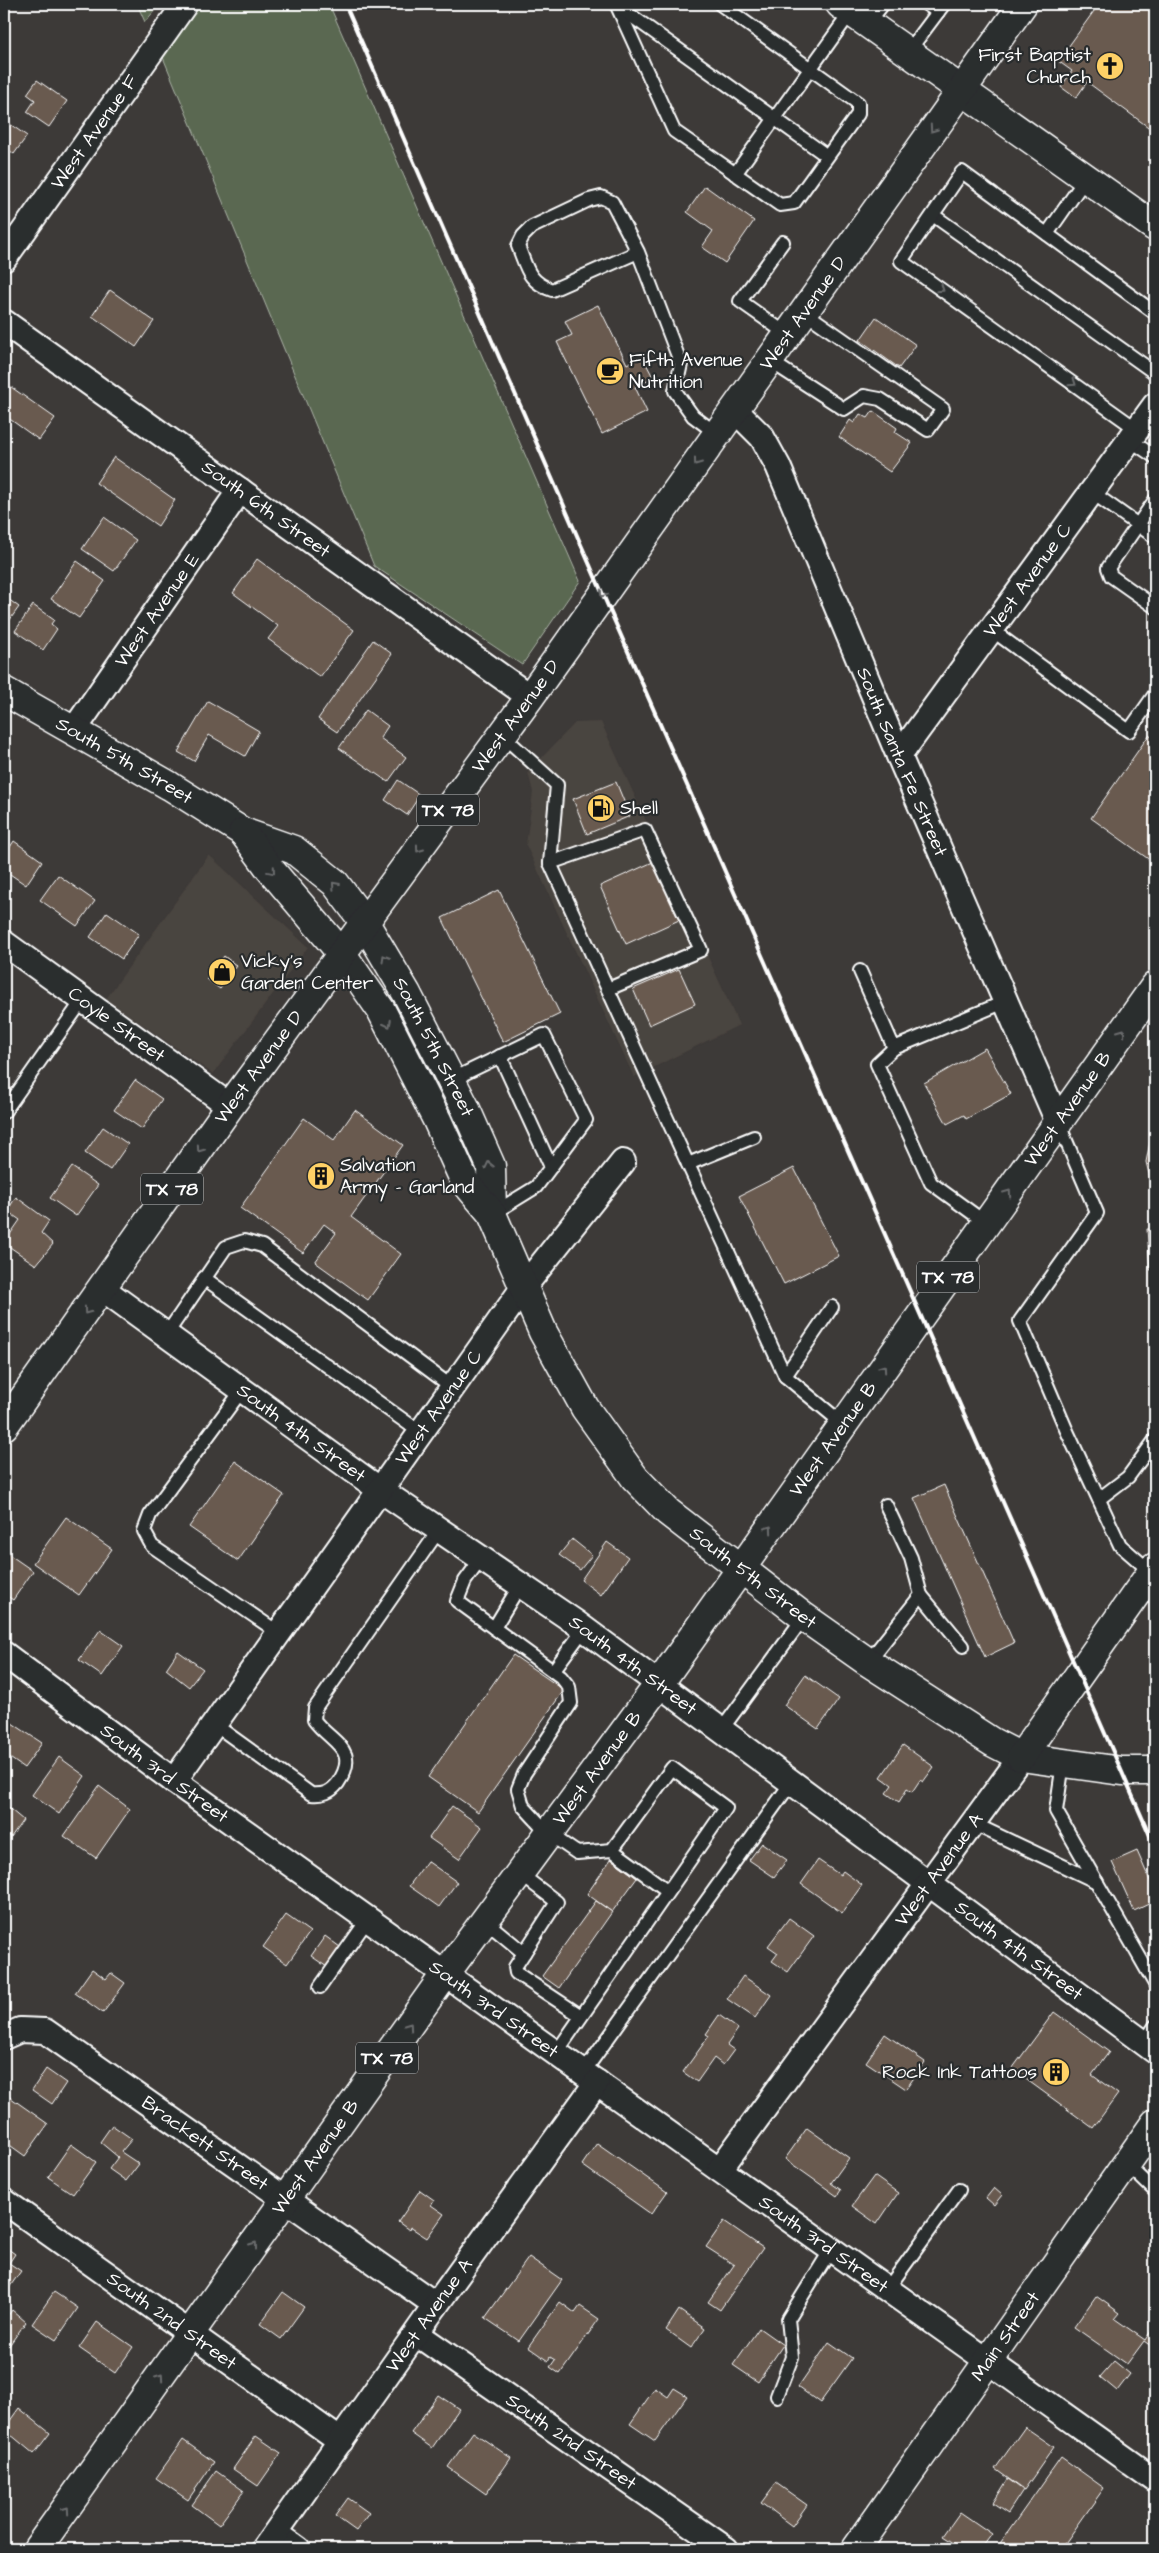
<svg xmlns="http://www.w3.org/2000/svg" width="1159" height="2553" font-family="'Architects Daughter',sans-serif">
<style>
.built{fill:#4a443f}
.green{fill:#5a6851;stroke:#acb4a8}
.building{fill:#695a50;stroke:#fff}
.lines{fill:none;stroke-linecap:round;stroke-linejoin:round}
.lane-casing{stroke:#fff;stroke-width:16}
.street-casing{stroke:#fff;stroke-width:28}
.secondary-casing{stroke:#fff;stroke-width:31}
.primary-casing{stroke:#fff;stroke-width:31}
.lane{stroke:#2a2d2e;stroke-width:12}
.street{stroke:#2a2d2e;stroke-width:24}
.secondary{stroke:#2a2d2e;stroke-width:28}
.primary{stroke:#2a2d2e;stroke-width:28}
.rail{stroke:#fff;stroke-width:4}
.oneway{stroke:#6a6c6d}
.labels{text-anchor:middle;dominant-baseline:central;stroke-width:4.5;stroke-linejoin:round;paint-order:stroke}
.shield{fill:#2a2d2e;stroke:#bfc0c0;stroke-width:1}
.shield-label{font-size:18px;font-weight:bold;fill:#fff}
.poi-label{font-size:19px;fill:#fff;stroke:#2a2d2e;text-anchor:start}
.street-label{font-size:19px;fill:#fff;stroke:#2a2d2e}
</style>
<rect width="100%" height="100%" fill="#3d3a38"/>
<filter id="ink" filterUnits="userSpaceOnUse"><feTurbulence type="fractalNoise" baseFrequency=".02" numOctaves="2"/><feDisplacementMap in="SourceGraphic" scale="10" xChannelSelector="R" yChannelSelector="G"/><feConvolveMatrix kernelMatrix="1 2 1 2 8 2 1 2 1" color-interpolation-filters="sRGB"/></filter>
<g filter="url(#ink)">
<g class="built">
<path d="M601 722 739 1025 634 1077 526 845 533 792 528 772 575 723Z"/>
<path d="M209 855 308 947 213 1074 106 999Z"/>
</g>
<g class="green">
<path d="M137 4H160L145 22Z"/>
<path d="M199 4H329L580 581 522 665 374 566 162 55Z"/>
</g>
<g class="building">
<path d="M1099 4H1155V132L1087 82 1076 98 1061 87 1072 71 1058 61Z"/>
<path d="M37 80 67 101 49 127 27 112 35 100 27 94Z"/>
<path d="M4 120 27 136 14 154 9 150 4 158Z"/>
<path d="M705 186 754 221 725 263 702 247 713 231 687 212Z"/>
<path d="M110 290 154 321 136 347 92 316Z"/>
<path d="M598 305 627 364 642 356 653 377 635 387 647 412 602 434 557 342 572 335 565 321Z"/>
<path d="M876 317 916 345 899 368 860 340Z"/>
<path d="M4 382 55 418 39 440 4 415Z"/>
<path d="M873 411 897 428 895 432 912 443 890 472 839 437 850 420 854 423 860 414 868 418Z"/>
<path d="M114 457 175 500 158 526 96 483Z"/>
<path d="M104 517 136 540 114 571 82 549Z"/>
<path d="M257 559 354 630 320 677 268 639 278 626 233 593Z"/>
<path d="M77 561 105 581 79 618 51 599Z"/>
<path d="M4 596 19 607 4 628Z"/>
<path d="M33 605 54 620 51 624 57 629 43 650 15 631Z"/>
<path d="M373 640 392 654 337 732 318 719Z"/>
<path d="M208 701 259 731 245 756 209 735 194 761 178 752Z"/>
<path d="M366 710 388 726 380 738 406 757 388 782 339 748Z"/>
<path d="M1149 735 1155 740 1154 863 1091 818Z"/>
<path d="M398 780 420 795 407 815 385 800Z"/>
<path d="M616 782 630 816 587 834 573 799Z"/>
<path d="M14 841 42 861 26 885 4 870V856Z"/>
<path d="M653 862 679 920 626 944 600 886Z"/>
<path d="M58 875 95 901 77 926 40 900Z"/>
<path d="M499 890 560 1014 503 1042 442 918Z"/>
<path d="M107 912 139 934 122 959 90 937Z"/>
<path d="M224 956 237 966 220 989 207 979Z"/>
<path d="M679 969 695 1004 649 1025 633 989Z"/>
<path d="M985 1048 1011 1094 966 1119 964 1115 947 1124 924 1083Z"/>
<path d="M135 1080 162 1099 142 1129 114 1110Z"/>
<path d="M355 1110 403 1145 351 1217 401 1254 368 1300 315 1262 336 1233 324 1224 303 1253 240 1208 304 1118 334 1140Z"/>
<path d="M103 1127 128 1144 110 1170 85 1153Z"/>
<path d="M1155 1133V1182H1151L1146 1162 1150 1142Z"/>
<path d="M72 1167 98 1185 76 1216 50 1198Z"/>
<path d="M794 1168 839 1256 784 1284 739 1196Z"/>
<path d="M16 1197 49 1221 41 1233 53 1244 36 1265 4 1243 20 1220 7 1211Z"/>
<path d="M1147 1229H1155V1269L1150 1270Z"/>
<path d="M235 1461 284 1495 238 1561 189 1527Z"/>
<path d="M944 1485 1014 1643 985 1657 914 1498Z"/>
<path d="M66 1517 112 1549 79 1595 33 1563Z"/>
<path d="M572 1539 592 1555 580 1570 559 1555Z"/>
<path d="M607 1542 628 1557 601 1595 581 1580Z"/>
<path d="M4 1551 33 1571 13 1600 4 1594Z"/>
<path d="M100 1630 123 1646 102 1676 79 1660Z"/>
<path d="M178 1651 203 1669 189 1687 166 1669Z"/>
<path d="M513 1655 564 1690 478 1812 428 1777Z"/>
<path d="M805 1675 839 1699 818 1729 784 1705Z"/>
<path d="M12 1723 42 1743 24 1768 4 1754V1735Z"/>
<path d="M903 1745 934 1767 923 1782 920 1780 912 1792 907 1789 899 1802 886 1793 892 1785 881 1777Z"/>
<path d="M59 1757 85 1776 59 1814 32 1795Z"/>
<path d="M99 1786 130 1809 96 1858 64 1836Z"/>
<path d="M5 1805 23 1820 11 1837 4 1832Z"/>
<path d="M452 1806 482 1827 459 1859 429 1838Z"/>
<path d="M762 1843 787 1860 774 1877 749 1860Z"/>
<path d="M1137 1851 1155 1892V1901L1134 1911 1112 1862Z"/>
<path d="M611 1859 637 1878 612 1912 587 1894Z"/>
<path d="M818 1860 840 1875 843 1871 862 1885 842 1913 801 1884Z"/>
<path d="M427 1861 457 1882 439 1907 409 1886Z"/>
<path d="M596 1901 612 1912 559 1988 542 1976Z"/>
<path d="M286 1915 310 1932 287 1964 263 1947Z"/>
<path d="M789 1918 814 1936 788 1972 772 1961 778 1953 768 1946Z"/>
<path d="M325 1936 340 1947 327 1967 311 1956Z"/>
<path d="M92 1969 106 1979 111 1973 125 1983 103 2013 75 1993Z"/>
<path d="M743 1976 771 1995 755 2018 727 1999Z"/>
<path d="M1054 2012 1109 2052 1092 2075 1118 2094 1093 2128 1012 2069Z"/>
<path d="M719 2015 738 2029 727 2045 734 2050 723 2065 714 2058 697 2082 683 2072 709 2036 706 2034Z"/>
<path d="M885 2034 925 2062 906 2089 866 2062Z"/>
<path d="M46 2069 66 2083 52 2104 32 2090Z"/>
<path d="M4 2093 48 2124 25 2156 4 2141V2118L7 2114 4 2112Z"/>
<path d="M112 2125 132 2139 121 2152 139 2164 126 2181 109 2169 118 2157 100 2142Z"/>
<path d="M807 2128 849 2158 831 2183 841 2190 837 2196 785 2159Z"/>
<path d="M597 2143 667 2192 651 2214 582 2165Z"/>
<path d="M71 2144 96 2162 73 2194 48 2177Z"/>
<path d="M874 2176 898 2193 877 2224 852 2206Z"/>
<path d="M994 2188 1002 2195 994 2205 986 2198Z"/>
<path d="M420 2190 434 2200 431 2205 444 2214 427 2238 410 2227 409 2230 398 2222Z"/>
<path d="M724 2221 763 2248 720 2310 708 2302 734 2265 706 2247Z"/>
<path d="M4 2246 15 2254 9 2263 21 2271 6 2292Z"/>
<path d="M529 2257 562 2280 519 2341 485 2318Z"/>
<path d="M54 2292 78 2308 56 2340 32 2324Z"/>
<path d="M283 2292 304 2307 281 2339 260 2324Z"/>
<path d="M1096 2296 1120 2313 1115 2319 1145 2340 1155 2325V2349L1144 2341 1127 2364 1074 2327Z"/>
<path d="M560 2302 575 2313 580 2306 599 2319 560 2374 550 2367 555 2360 550 2357 548 2361 528 2347Z"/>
<path d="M12 2310 26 2322 5 2351 4 2321Z"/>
<path d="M679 2310 705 2328 691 2348 666 2330Z"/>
<path d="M97 2322 133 2347 115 2373 79 2348Z"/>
<path d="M759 2328 783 2345 758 2382 733 2365Z"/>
<path d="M829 2342 852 2358 820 2403 798 2387Z"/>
<path d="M1114 2361 1130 2374 1117 2391 1100 2377Z"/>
<path d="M655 2388 668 2397 674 2388 687 2396 655 2441 630 2424Z"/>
<path d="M438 2395 459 2409 432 2448 411 2433Z"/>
<path d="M19 2408 50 2433 34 2454 4 2429Z"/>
<path d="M1025 2427 1054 2447 1024 2490 995 2469Z"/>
<path d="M473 2432 511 2458 486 2494 448 2467Z"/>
<path d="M256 2436 281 2453 258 2486 233 2469Z"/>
<path d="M183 2440 214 2462 188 2500 156 2478Z"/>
<path d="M1061 2457 1104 2488 1061 2549H996Z"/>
<path d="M216 2471 244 2491 219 2525 192 2505Z"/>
<path d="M1008 2479 1023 2490 1008 2513 993 2503Z"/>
<path d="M776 2483 807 2505 792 2526 761 2503Z"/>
<path d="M348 2498 369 2513 356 2531 335 2516Z"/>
<path d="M960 2512 992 2534 981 2549H963L943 2536Z"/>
<path d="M575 2541 587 2549H569Z"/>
</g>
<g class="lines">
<defs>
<g id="lane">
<path d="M926 4 938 12"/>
<path d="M617 6 674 131 780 205 794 203 858 114V103L720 4"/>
<path d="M619 7 827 156"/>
<path d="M868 23 883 4"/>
<path d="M908 52 944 4"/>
<path d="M735 174 851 12"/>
<path d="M933 215 1155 373"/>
<path d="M1047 234 1086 178"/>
<path d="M783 242 740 301 788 335"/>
<path d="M638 252 552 290C528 282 527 268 518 246L523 236 532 227 589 200 601 197 612 202 638 252 681 364 675 391 693 416 717 434"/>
<path d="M770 361 844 409 864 396 880 399 928 430 943 409 804 312"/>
<path d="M1138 430 901 261 962 172 1155 313"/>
<path d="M1130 440 1155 457"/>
<path d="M1093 493 1155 537"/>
<path d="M1155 500 1108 568 1111 576 1155 607"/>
<path d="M992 630 1129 731 1155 694"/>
<path d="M502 735 557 785 550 863 785 1376 843 1424"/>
<path d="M550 863 645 830 701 950 608 989"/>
<path d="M860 971 894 1048"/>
<path d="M500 1056 551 1167"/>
<path d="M451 1080 544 1035 586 1120 536 1187 492 1214"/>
<path d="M4 1112 82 1001"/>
<path d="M1058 1122 1097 1213 1020 1321 1066 1429 1120 1545 1151 1572"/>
<path d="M688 1164 754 1137"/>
<path d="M986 1223 931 1183 877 1064 894 1048 1007 1001"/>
<path d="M204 1278 420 1432"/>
<path d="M166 1335 226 1247 244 1241 262 1246 452 1387"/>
<path d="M785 1376 832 1307"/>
<path d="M242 1390 150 1515 144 1531 152 1546 279 1633"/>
<path d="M1099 1499 1128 1477 1155 1440"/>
<path d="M481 1559 465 1581 457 1601 494 1628"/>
<path d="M520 1585 494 1628 561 1677 569 1687 571 1703 524 1774 518 1789 523 1806 548 1833 577 1853 612 1850 672 1768 726 1808 556 2053"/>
<path d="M921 1595 963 1646"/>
<path d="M868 1662 921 1595 911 1558 886 1505"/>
<path d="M553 1671 584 1629"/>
<path d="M214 1724 311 1794C323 1795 330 1793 338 1783 361 1749 331 1743 314 1720L315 1708 439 1530"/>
<path d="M722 1729 804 1617"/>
<path d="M1063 1763 1056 1811 1155 1984"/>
<path d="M972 1823 1097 1882"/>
<path d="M612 1850 668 1891"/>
<path d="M519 1873 557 1902 515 1967 516 1973 581 2016"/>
<path d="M484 1920 524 1953"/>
<path d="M320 1987 368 1919"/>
<path d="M1144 2043 1155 2026"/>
<path d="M583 2073 791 1783"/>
<path d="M1127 2164 1155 2191"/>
<path d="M888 2288 959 2190"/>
<path d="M777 2396 792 2357 788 2319 832 2248"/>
</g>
<g id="street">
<path id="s1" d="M4 259 185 4"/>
<path id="s2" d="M4 322 530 697"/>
<path id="s3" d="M735 410 762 437 778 466 899 756 1058 1122"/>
<path id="s4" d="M74 730 240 490"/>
<path id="s5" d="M899 756 1155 405"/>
<path id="s6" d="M4 943 230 1106"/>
<path id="s7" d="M103 1289 379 1489 575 1622 1155 2051"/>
<path id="s8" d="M4 1654 174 1781 1155 2480"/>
<path id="s9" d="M174 1781 523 1288 623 1162"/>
<path id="s10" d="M4 2037 20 2030 45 2031 436 2305"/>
<path id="s11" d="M720 2169 1021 1757"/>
<path id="s12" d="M4 2201 341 2441"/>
<path id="s13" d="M417 2334 726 2549"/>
<path d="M276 2533 298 2549"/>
<path id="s14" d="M264 2549 436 2305 597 2082"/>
</g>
<g id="secondary">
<path d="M840 4 1155 227"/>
<path id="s15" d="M4 691 170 786 243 832 294 850 335 883 365 923 407 994 465 1107 491 1166 492 1214"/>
<path id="s16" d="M243 832 270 869 342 954 381 1010 437 1120 465 1182 492 1214 543 1332 585 1408 635 1478 668 1512 804 1617 868 1662 992 1742 1021 1757 1122 1771H1155"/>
<path d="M1021 1757 1155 1567"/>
<path id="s17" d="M856 2549 1155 2123"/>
</g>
<g id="primary">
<path id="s18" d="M4 1426 230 1106 530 697 1023 4"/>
<path id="s19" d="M37 2549 446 1973 659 1684 1155 986"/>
</g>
</defs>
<use href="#lane" class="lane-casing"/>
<use href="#street" class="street-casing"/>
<use href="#secondary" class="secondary-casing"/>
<use href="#primary" class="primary-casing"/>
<use href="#lane" class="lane"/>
<use href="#street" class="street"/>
<use href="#secondary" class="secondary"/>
<use href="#primary" class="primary"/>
<path class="rail" d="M345 4 589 563 1155 1847"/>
</g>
<defs><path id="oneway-chevron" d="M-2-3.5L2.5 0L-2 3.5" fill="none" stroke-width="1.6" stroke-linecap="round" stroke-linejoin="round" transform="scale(1.25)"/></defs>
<g class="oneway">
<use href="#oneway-chevron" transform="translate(933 129) rotate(125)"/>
<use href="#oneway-chevron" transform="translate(941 289) rotate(35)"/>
<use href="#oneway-chevron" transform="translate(1073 383) rotate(35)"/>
<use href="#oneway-chevron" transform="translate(697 462) rotate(126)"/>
<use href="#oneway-chevron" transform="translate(603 594) rotate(125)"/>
<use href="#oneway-chevron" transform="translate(419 849) rotate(126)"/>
<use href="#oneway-chevron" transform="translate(272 871) rotate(50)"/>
<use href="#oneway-chevron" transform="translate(335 885) rotate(-132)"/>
<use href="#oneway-chevron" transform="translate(385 958) rotate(-121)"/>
<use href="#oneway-chevron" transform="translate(388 1024) rotate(63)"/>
<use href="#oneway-chevron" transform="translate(1122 1032) rotate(-55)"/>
<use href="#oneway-chevron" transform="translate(200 1149) rotate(125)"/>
<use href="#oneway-chevron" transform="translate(489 1165) rotate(-103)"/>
<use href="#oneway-chevron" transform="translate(1008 1193) rotate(-55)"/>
<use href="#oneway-chevron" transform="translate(87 1311) rotate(126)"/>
<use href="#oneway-chevron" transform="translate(883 1368) rotate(-55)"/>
<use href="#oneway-chevron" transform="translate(769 1529) rotate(-55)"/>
<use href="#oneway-chevron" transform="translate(409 2026) rotate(-55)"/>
<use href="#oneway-chevron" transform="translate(254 2245) rotate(-54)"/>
<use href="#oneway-chevron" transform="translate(160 2377) rotate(-55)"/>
<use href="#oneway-chevron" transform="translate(66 2510) rotate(-55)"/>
</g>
</g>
<defs>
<symbol id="church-disc" viewBox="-11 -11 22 22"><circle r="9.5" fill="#ffd166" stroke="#2a2d2e"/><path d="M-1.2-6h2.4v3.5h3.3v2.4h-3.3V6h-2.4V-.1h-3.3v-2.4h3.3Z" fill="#111"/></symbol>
<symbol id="cafe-disc" viewBox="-11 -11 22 22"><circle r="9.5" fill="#ffd166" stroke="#2a2d2e"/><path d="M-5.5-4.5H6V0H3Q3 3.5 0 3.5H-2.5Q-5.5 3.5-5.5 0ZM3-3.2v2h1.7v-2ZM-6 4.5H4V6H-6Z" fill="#111"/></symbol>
<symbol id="fuel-disc" viewBox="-11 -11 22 22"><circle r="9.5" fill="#ffd166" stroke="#2a2d2e"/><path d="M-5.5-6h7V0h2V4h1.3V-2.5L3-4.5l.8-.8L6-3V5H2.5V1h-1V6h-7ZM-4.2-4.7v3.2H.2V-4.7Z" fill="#111"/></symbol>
<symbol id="shop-disc" viewBox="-11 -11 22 22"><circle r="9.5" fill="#ffd166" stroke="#2a2d2e"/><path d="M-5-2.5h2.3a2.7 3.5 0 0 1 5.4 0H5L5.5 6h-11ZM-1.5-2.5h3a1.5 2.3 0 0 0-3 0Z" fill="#111"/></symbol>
<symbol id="building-disc" viewBox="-11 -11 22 22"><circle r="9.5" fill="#ffd166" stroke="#2a2d2e"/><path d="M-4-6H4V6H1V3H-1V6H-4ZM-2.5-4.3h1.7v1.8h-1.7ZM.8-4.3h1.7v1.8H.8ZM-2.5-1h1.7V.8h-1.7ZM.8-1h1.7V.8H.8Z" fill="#111"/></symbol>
</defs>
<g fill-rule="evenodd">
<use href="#church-disc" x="1094" y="50" width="32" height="32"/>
<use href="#cafe-disc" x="594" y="355" width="32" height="32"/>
<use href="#fuel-disc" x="585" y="792" width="32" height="32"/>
<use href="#shop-disc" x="206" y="956" width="32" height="32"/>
<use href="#building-disc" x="305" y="1160" width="32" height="32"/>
<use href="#building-disc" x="1040" y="2056" width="32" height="32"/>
</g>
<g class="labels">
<g class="shield">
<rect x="417" y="794.5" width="62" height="31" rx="4"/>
<rect x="141" y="1173.5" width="62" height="31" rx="4"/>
<rect x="917" y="1261.5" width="62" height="31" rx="4"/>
<rect x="356" y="2042.5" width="62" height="31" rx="4"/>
</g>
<g class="shield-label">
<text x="448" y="810">TX 78</text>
<text x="172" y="1189">TX 78</text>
<text x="948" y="1277">TX 78</text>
<text x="387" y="2058">TX 78</text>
</g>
<g class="poi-label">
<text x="1091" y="55" text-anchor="end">First Baptist<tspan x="1091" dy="22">Church</tspan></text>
<text x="629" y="360">Fifth Avenue<tspan x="629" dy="22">Nutrition</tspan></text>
<text x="620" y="808">Shell</text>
<text x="241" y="961">Vicky's<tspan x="241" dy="22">Garden Center</tspan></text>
<text x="340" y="1165">Salvation<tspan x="340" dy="22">Army - Garland</tspan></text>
<text x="1037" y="2072" text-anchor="end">Rock Ink Tattoos</text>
</g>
<g class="street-label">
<text stroke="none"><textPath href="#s1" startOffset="156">West Avenue F</textPath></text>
<text stroke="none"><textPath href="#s18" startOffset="1370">West Avenue D</textPath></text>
<text stroke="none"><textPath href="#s2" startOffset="322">South 6th Street</textPath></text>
<text stroke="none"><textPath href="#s5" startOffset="218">West Avenue C</textPath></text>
<text stroke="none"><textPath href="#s4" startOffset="146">West Avenue E</textPath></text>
<text stroke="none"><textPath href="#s18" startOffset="875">West Avenue D</textPath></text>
<text stroke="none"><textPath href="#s15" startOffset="139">South 5th Street</textPath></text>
<text stroke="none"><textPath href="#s3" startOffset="392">South Santa Fe Street</textPath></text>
<text stroke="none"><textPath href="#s6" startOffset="139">Coyle Street</textPath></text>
<text stroke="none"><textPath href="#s15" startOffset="576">South 5th Street</textPath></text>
<text stroke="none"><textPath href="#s18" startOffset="440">West Avenue D</textPath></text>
<text stroke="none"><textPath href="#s19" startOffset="1771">West Avenue B</textPath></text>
<text stroke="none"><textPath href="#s9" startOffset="458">West Avenue C</textPath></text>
<text stroke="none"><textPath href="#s7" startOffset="245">South 4th Street</textPath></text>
<text stroke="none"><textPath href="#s19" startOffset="1366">West Avenue B</textPath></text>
<text stroke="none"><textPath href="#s16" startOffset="915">South 5th Street</textPath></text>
<text stroke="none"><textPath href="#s7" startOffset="650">South 4th Street</textPath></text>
<text stroke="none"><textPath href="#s19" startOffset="961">West Avenue B</textPath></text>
<text stroke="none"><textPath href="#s8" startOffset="200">South 3rd Street</textPath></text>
<text stroke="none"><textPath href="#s11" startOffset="371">West Avenue A</textPath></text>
<text stroke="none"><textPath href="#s7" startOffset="1130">South 4th Street</textPath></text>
<text stroke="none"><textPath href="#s8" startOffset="605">South 3rd Street</textPath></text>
<text stroke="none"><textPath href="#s10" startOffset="238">Brackett Street</textPath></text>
<text stroke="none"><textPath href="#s19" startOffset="481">West Avenue B</textPath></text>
<text stroke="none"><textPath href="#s8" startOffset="1010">South 3rd Street</textPath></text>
<text stroke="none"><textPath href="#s14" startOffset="286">West Avenue A</textPath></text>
<text stroke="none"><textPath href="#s12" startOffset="206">South 2nd Street</textPath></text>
<text stroke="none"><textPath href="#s17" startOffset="260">Main Street</textPath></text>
<text stroke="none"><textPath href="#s13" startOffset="188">South 2nd Street</textPath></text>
</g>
</g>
<rect width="1159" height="2553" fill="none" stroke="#2a2d2e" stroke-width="20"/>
<rect x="10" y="10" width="1139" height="2533" fill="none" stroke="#fff" stroke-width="2" filter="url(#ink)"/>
</svg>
